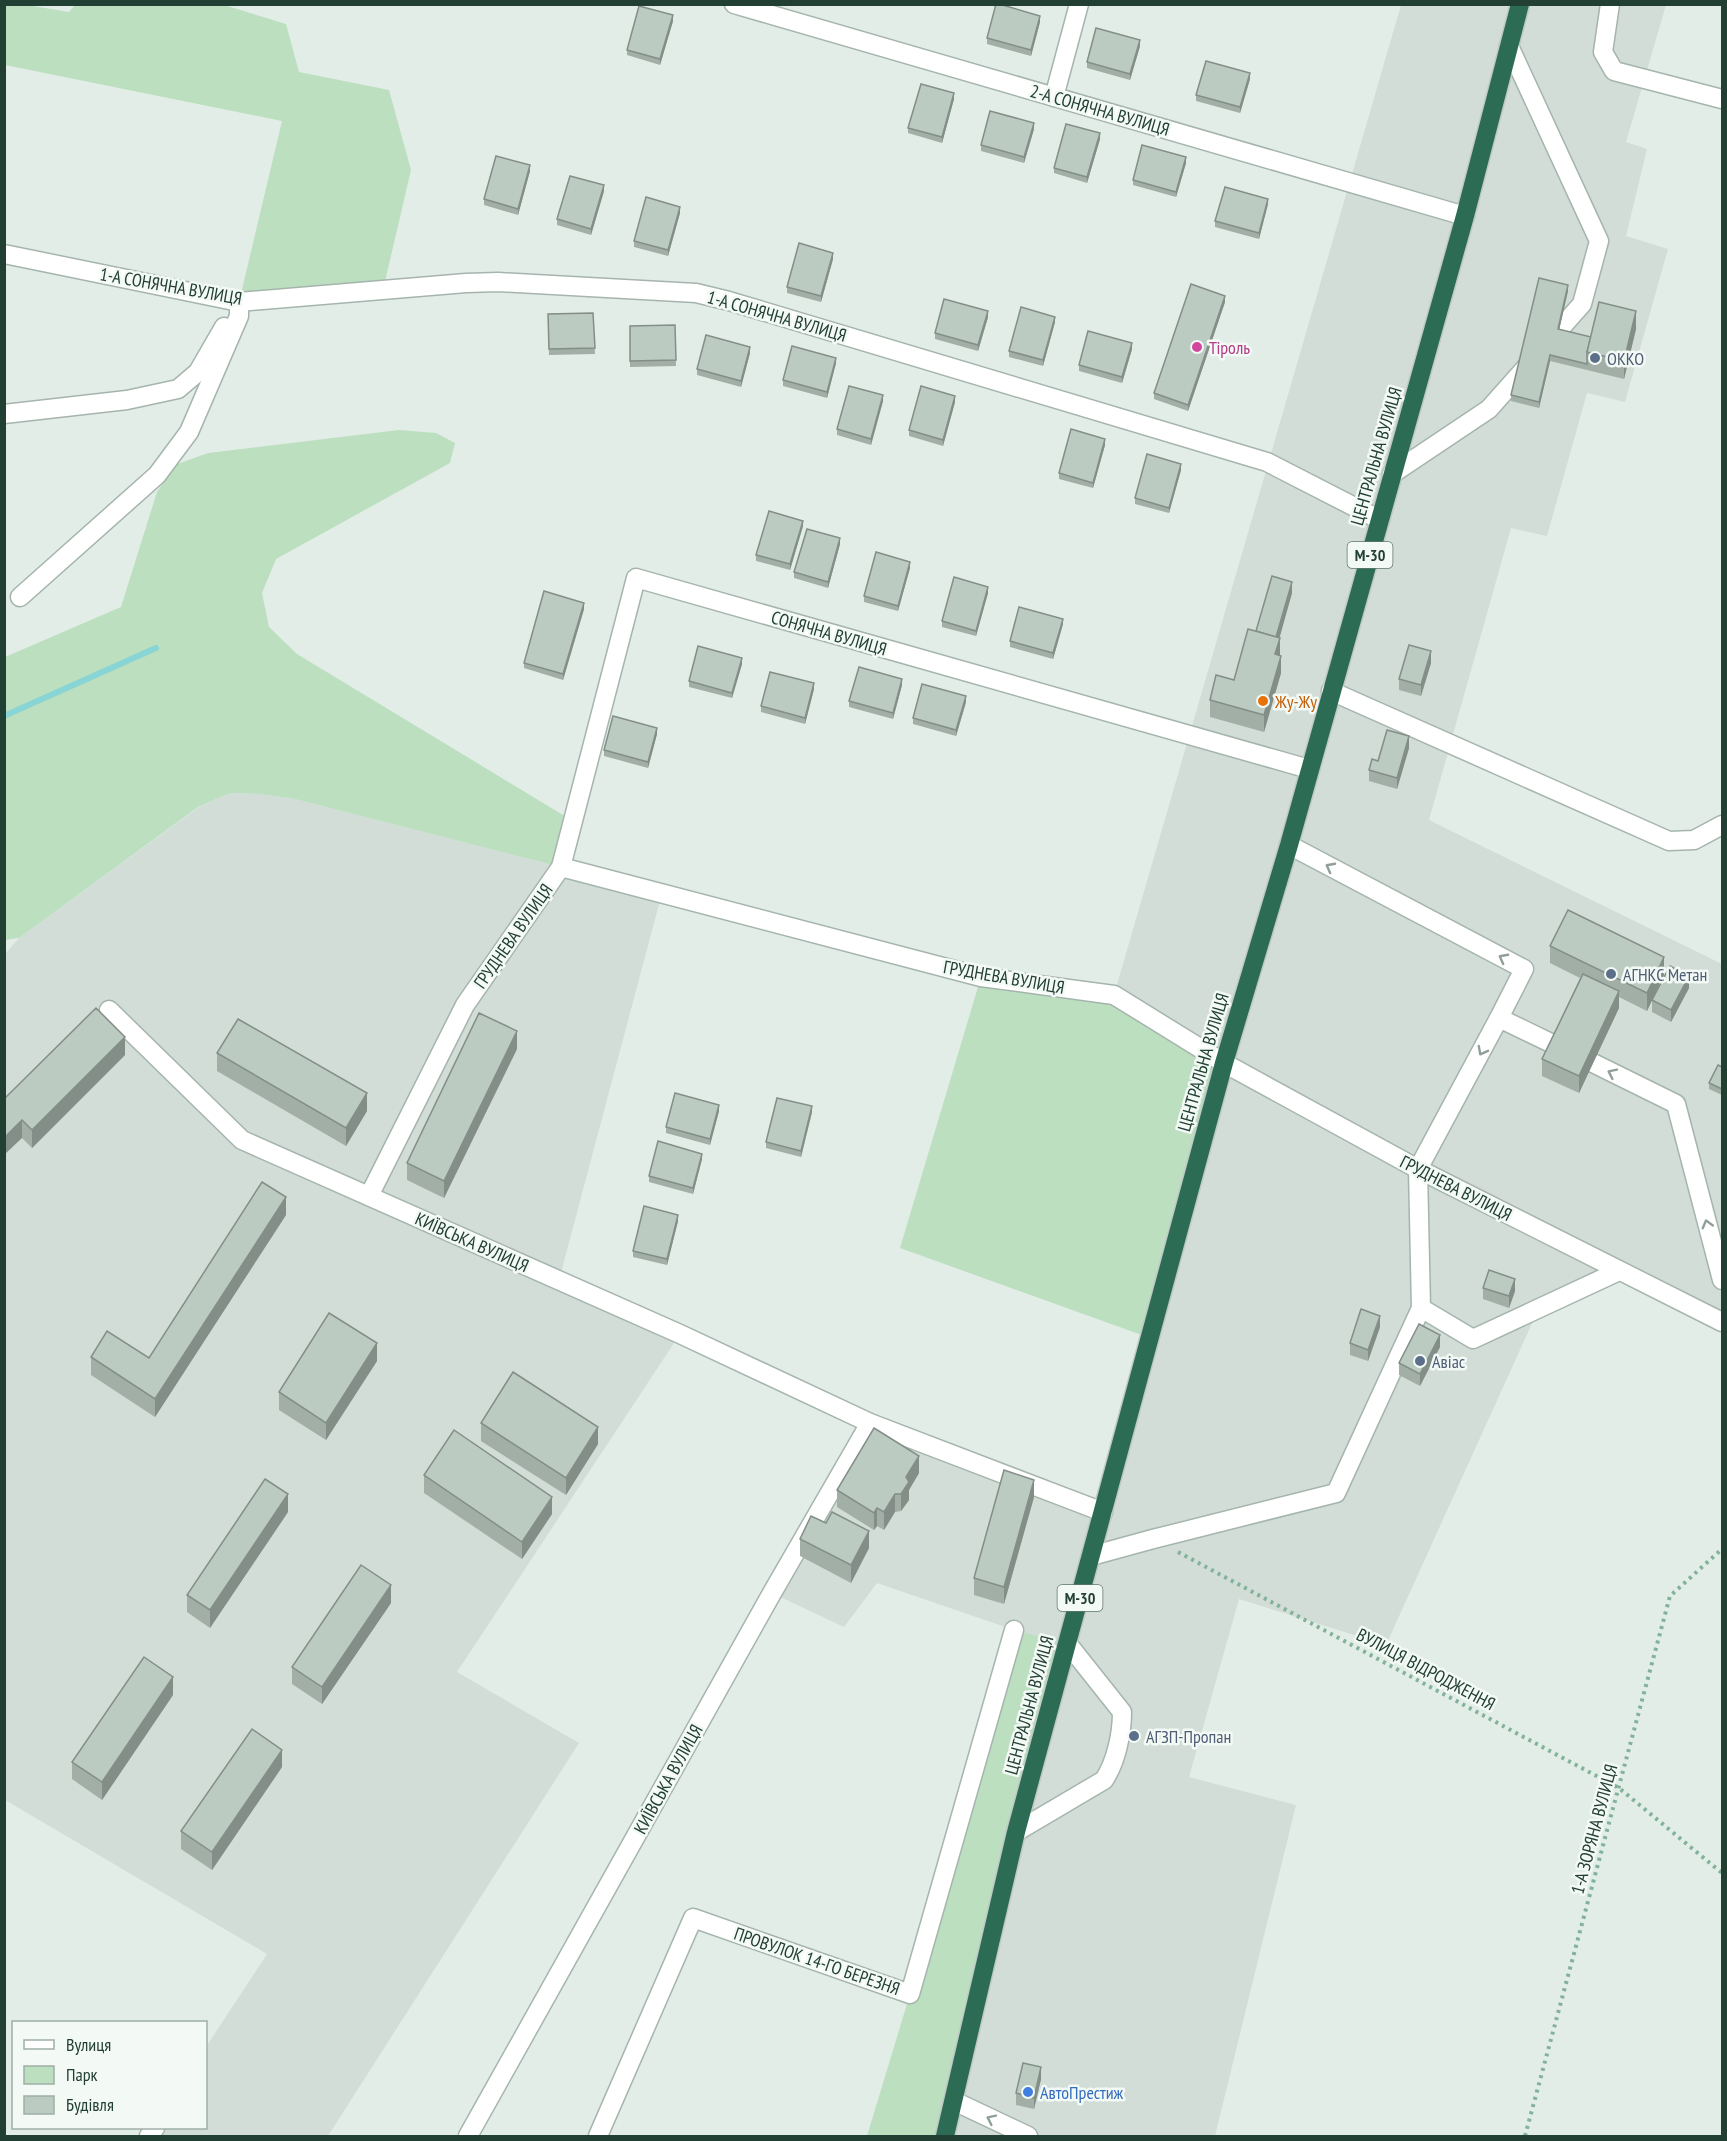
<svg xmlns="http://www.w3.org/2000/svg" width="1727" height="2141" font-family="'PT Sans Narrow',sans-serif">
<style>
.built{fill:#d1ddd6}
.green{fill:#bbdfbf}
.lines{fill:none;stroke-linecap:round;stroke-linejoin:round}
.stream{stroke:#89d4d4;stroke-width:6}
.minor-casing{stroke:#a5b5ad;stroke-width:21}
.highway-casing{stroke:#c1c9c6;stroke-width:21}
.path{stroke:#82b29b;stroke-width:4;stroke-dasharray:3 4.5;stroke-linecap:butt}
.minor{stroke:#fff;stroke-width:18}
.highway{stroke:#2c6c55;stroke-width:18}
.wall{fill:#a1afa7}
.shaded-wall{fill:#838e88}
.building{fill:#bbcbc2;stroke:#838e88;stroke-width:1.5}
.oneway{stroke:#909f99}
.hotel-dot{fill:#d1479c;stroke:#f3f9f5;stroke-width:2}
.service-dot{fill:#5c6f8a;stroke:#f3f9f5;stroke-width:2}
.food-dot{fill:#e8710a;stroke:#f3f9f5;stroke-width:2}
.shop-dot{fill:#3f7fe0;stroke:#f3f9f5;stroke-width:2}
.labels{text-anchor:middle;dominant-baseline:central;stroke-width:5;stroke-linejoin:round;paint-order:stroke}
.shield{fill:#f3f9f5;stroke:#61776d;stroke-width:1.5}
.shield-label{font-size:16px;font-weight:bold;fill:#223f33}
.street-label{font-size:18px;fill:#223f33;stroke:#f3f9f5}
.hotel-label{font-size:18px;fill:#b23c85;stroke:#f3f9f5;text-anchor:start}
.service-label{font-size:18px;fill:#4e5e75;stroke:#f3f9f5;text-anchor:start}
.food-label{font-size:18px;fill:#c56008;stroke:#f3f9f5;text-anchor:start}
.shop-label{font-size:18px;fill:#366cbe;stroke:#f3f9f5;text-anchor:start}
</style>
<rect width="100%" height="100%" fill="#e3ede7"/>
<g class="built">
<path d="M1401 5H1666L1626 142 1647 149 1626 236 1668 249 1625 402 1587 393 1547 536 1511 528 1429 820 1722 964V1322L1619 1272 1539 1308 1386 1645 1239 1599 1189 1777 1296 1805 1215 2136H945L1014 1630 877 1583 844 1627 772 1593 870 1423 1103 1512 1224 1063 1114 995Z"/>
<path d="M230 793 260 794 295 799 662 893 559 1280 680 1334 457 1672 579 1743 328 2136H149L155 2128H206V2047L267 1954 5 1800V954L19 938 199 807Z"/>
</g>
<g class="green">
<path d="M76 4 224 5 286 24 299 72 389 90 411 170 383 290 239 302 282 121 5 65 4 5H27L69 12Z"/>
<path d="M399 430 436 433 455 443 450 463 276 559 262 593 269 627 297 654 573 821 561 867 295 799 260 794 230 793 198 807 19 938 5 940V657L121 607 157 492 175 465 208 453Z"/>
<path d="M981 977 1114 995 1224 1063 1150 1338 900 1248Z"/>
<path d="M1014 1630 1068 1644 945 2136H867L910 1994Z"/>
</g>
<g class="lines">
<path class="stream" d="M4 716 156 648"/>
<defs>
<g id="minor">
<path d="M734 4 1465 216"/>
<path d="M1610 4 1603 52 1614 71 1722 99"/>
<path d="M1054 97 1079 4"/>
<path d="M4 254 239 302 466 283 498 282 696 293 729 301 1267 462 1380 520"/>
<path d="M4 414 127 400 178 389 198 372 224 327"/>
<path d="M1392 474 1489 409 1582 304 1599 241 1509 46"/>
<path d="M20 597 157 475 189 432 239 316V302"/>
<path d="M1331 691 1669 841 1694 840 1722 825"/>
<path d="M1289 845 1524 969 1499 1018"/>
<path d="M561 867 636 578 1309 769"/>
<path d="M109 1010 242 1140 680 1334 870 1423 1103 1512"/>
<path d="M1593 1063 1676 1104 1722 1280"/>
<path d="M369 1196 465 1005 561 867 981 977 1114 995 1224 1063 1418 1169 1722 1322"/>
<path d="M1421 1308 1473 1339 1619 1271"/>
<path d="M1091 1556 1153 1539 1336 1493 1421 1308 1418 1169 1499 1018 1557 1046"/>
<path d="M1016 1832 1104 1780C1116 1762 1122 1734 1122 1712L1068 1644"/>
<path d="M954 2101 1028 2136"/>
<path d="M149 2136 155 2128"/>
<path d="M468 2136 772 1593 870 1423"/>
<path d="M598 2136 693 1918 910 1994 1014 1630"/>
</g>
<path id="highway" d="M945 2136 1016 1832 1224 1063 1289 845 1465 216 1520 4"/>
</defs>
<use href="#minor" class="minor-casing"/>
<use href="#highway" class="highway-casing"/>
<g class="path">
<path d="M1178 1552 1619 1788 1722 1873"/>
<path d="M1525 2136 1670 1596 1722 1549"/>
</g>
<use href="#minor" class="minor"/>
<use href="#highway" class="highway"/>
</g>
<g class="wall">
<path d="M673 21 660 65 627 55V50Z"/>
<path d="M1040 22 1031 56 987 44V38Z"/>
<path d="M1140 46 1130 80 1087 68V62Z"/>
<path d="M1250 79 1240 113 1196 101V95Z"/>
<path d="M954 99 942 143 908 133V128Z"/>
<path d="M1034 129 1024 163 981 151V145Z"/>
<path d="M1100 139 1087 183 1054 173V168Z"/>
<path d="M1186 163 1176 197 1133 185V180Z"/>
<path d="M530 171 518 215 484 205V199Z"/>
<path d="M604 191 591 235 557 225V219Z"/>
<path d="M1268 204 1259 239 1215 227V221Z"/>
<path d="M680 213 668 256 634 247V241Z"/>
<path d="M833 259 821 302 787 293V287Z"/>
<path d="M1568 291 1559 330 1591 337 1636 329 1624 379 1550 361 1539 408 1511 401V395Z"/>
<path d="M1225 302 1188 411 1154 399V393Z"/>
<path d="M593 313 595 354 549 355 548 314Z"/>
<path d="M988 317 978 351 935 339V333Z"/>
<path d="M1055 322 1043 366 1009 357V351Z"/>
<path d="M675 325 676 366 630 367V326Z"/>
<path d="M1132 349 1122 383 1079 371V365Z"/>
<path d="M750 353 741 387 697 375V369Z"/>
<path d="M836 363 827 398 783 386V380Z"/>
<path d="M883 401 871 445 837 435V429Z"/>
<path d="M955 402 943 446 909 436V430Z"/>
<path d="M1105 445 1093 488 1059 479V473Z"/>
<path d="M1181 470 1169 513 1135 504V498Z"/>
<path d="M803 526 790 570 756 561V555Z"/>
<path d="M840 544 828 588 794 578V572Z"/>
<path d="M910 568 898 611 864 602V596Z"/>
<path d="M988 593 976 636 942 627V621Z"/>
<path d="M1292 593 1279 638 1281 673 1264 732 1210 717V700L1234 680Z"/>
<path d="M584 609 563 680 524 668V663Z"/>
<path d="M1063 624 1053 659 1010 647V641Z"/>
<path d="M1431 663 1421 696 1399 690V679Z"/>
<path d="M742 664 732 698 689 687V681Z"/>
<path d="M902 685 893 719 849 707V701Z"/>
<path d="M814 689 805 724 761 712V706Z"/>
<path d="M966 702 956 736 913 724V718Z"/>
<path d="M657 734 648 768 604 756V750Z"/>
<path d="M1409 748 1397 789 1369 781V770L1378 761Z"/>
<path d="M1550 946 1664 975 1652 999 1689 988 1671 1022 1652 1012V1000L1647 1011 1619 997V1008L1579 1093 1542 1076V1059L1580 978 1550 963Z"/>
<path d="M517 1049 444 1198 407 1180V1163Z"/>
<path d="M217 1053 367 1111 346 1146 217 1071Z"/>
<path d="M125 1055 32 1148 22 1138 4 1099Z"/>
<path d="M1722 1067V1095L1709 1089V1083Z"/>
<path d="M719 1111 710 1145 666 1133V1127Z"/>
<path d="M812 1112 801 1157 766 1148V1142Z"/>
<path d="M702 1159 693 1194 649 1182V1176Z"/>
<path d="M286 1215 155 1417 91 1375V1357L149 1358Z"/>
<path d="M678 1221 667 1265 633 1257V1251Z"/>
<path d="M1483 1288 1515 1291 1509 1308 1483 1299Z"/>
<path d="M1380 1327 1368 1361 1350 1355V1343Z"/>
<path d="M1440 1347 1420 1386 1399 1375V1363Z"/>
<path d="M377 1361 326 1440 279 1410V1392Z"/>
<path d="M481 1423 598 1444 566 1495 481 1441Z"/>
<path d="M919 1473 909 1490V1500L901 1511 895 1512 884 1530 877 1526 874 1530 837 1507V1490Z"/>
<path d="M424 1475 552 1514 522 1559 424 1493Z"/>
<path d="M1034 1497 1004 1604 974 1595V1578Z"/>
<path d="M288 1512 210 1628 187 1612V1595Z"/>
<path d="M826 1523 869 1548 851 1583 800 1556V1539Z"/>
<path d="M391 1603 322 1704 292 1684V1667Z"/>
<path d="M173 1695 102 1800 72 1779V1762Z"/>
<path d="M282 1767 212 1870 181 1849V1831Z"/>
<path d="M1041 2079 1034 2109 1016 2105V2093Z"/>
</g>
<g class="shaded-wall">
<path d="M673 15V21L660 65V59Z"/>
<path d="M1040 16V22L1031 56V50Z"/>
<path d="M1140 40V46L1130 80V74Z"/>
<path d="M1250 73V79L1240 113V107Z"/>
<path d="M954 93V99L942 143V137Z"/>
<path d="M1034 123V129L1024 163V157Z"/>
<path d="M1100 133V139L1087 183V177Z"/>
<path d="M1186 157V163L1176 197V192Z"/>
<path d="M530 165V171L518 215V209Z"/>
<path d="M604 185V191L591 235V229Z"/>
<path d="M1268 199V204L1259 239V233Z"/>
<path d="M680 207V213L668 256V250Z"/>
<path d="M833 253V259L821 302V296Z"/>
<path d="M1568 285V291L1558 335V329Z"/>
<path d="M1225 296V302L1188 411V405Z"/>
<path d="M988 311V317L978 351V345Z"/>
<path d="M1636 311V329L1624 379V361Z"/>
<path d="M1055 317V322L1043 366V360Z"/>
<path d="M1132 343V349L1122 383V377Z"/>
<path d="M750 347V353L741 387V381Z"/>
<path d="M1550 355V361L1539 408V402Z"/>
<path d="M836 358V363L827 398V392Z"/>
<path d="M883 395V401L871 445V439Z"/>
<path d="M955 396V402L943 446V440Z"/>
<path d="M1105 439V445L1093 488V483Z"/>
<path d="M1181 464V470L1169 513V508Z"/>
<path d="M803 521V526L790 570V564Z"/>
<path d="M840 538V544L828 588V582Z"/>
<path d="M910 562V568L898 611V606Z"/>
<path d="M1292 582V593L1275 654V642Z"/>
<path d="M988 587V593L976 636V631Z"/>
<path d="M584 603V609L563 680V674Z"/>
<path d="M1063 619V624L1053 659V653Z"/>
<path d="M1280 638V656L1275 654Z"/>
<path d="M1431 651V663L1421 696V685Z"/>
<path d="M1281 656V673L1264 732V715Z"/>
<path d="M742 658V664L732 698V693Z"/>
<path d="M902 679V685L893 719V713Z"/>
<path d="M814 683V689L805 724V718Z"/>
<path d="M966 696V702L956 736V730Z"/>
<path d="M657 728V734L648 768V762Z"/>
<path d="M1409 736V748L1397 789V778Z"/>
<path d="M1664 957V975L1647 1011V993Z"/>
<path d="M1689 976V988L1671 1022V1010Z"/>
<path d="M1619 991V1008L1579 1093V1076Z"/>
<path d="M517 1031V1049L444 1198V1181Z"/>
<path d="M125 1037V1055L32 1148V1130Z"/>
<path d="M367 1093V1111L346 1146V1128Z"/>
<path d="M719 1105V1111L710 1145V1139Z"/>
<path d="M812 1106V1112L801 1157V1151Z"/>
<path d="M22 1120V1138L4 1155V1138Z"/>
<path d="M702 1154V1159L693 1194V1188Z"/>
<path d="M286 1197V1215L155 1417V1399Z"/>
<path d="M678 1215V1221L667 1265V1259Z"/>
<path d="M1515 1279V1291L1509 1308V1296Z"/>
<path d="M1380 1316V1327L1368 1361V1350Z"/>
<path d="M1440 1335V1347L1420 1386V1374Z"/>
<path d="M377 1343V1361L326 1440V1423Z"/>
<path d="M598 1427V1444L566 1495V1478Z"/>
<path d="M919 1456V1473L909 1490V1500L901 1511V1494L906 1477Z"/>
<path d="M1034 1480V1497L1004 1604V1587Z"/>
<path d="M288 1494V1512L210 1628V1610Z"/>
<path d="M895 1494V1512L884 1530V1512Z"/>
<path d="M552 1497V1514L522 1559V1542Z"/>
<path d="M877 1508V1526L874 1530V1513Z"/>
<path d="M869 1531V1548L851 1583V1565Z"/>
<path d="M391 1585V1603L322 1704V1687Z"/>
<path d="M173 1677V1695L102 1800V1782Z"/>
<path d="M282 1750V1767L212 1870V1852Z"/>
<path d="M1041 2067V2079L1034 2109V2098Z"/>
</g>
<g class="building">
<path d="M996 4H999L1040 16 1031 50 987 38Z"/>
<path d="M639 6 673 15 660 59 627 50Z"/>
<path d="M1096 28 1140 40 1130 74 1087 62Z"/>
<path d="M1206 61 1250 73 1240 107 1196 95Z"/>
<path d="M921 84 954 93 942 137 908 128Z"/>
<path d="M990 111 1034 123 1024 157 981 145Z"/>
<path d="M1066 124 1100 133 1087 177 1054 168Z"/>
<path d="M1142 145 1186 157 1176 192 1133 180Z"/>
<path d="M496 156 530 165 518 209 484 199Z"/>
<path d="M570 176 604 185 591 229 557 219Z"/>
<path d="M1225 187 1268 199 1259 233 1215 221Z"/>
<path d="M646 197 680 207 668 250 634 241Z"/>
<path d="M799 243 833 253 821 296 787 287Z"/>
<path d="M1539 278 1568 285 1558 329 1591 337 1587 352V364L1550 355 1539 402 1511 395Z"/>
<path d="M1191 284 1225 296 1188 405 1154 393Z"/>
<path d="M944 299 988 311 978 345 935 333Z"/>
<path d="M1599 302 1636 311 1624 361 1587 352Z"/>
<path d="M1021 307 1055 317 1043 360 1009 351Z"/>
<path d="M593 313 595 348 549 349 548 314Z"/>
<path d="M675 325 676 360 630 361V326Z"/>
<path d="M1088 331 1132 343 1122 377 1079 365Z"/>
<path d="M706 335 750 347 741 381 697 369Z"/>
<path d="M792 346 836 358 827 392 783 380Z"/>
<path d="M849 386 883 395 871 439 837 429Z"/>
<path d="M921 386 955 396 943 440 909 430Z"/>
<path d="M1071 429 1105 439 1093 483 1059 473Z"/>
<path d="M1147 454 1181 464 1169 508 1135 498Z"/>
<path d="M769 511 803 521 790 564 756 555Z"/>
<path d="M807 529 840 538 828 582 794 572Z"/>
<path d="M876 552 910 562 898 606 864 596Z"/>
<path d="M1272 576 1292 582 1276 637 1256 631Z"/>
<path d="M954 577 988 587 976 631 942 621Z"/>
<path d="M544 591 584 603 563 674 524 663Z"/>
<path d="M1019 607 1063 619 1053 653 1010 641Z"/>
<path d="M1248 629 1280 638 1275 654 1281 656 1264 715 1210 700 1216 675 1234 680Z"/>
<path d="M1409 645 1431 651 1421 685 1399 679Z"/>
<path d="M698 646 742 658 732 693 689 681Z"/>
<path d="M859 667 902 679 893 713 849 701Z"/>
<path d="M770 672 814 683 805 718 761 706Z"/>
<path d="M922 684 966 696 956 730 913 718Z"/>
<path d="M613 716 657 728 648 762 604 750Z"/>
<path d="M1387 730 1409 736 1397 778 1369 770 1372 759 1378 761Z"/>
<path d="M1568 910 1664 957 1647 993 1550 946Z"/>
<path d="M1670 966 1689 976 1671 1010 1652 1000Z"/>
<path d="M1583 974 1619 991 1579 1076 1542 1059Z"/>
<path d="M96 1008 125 1037 32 1130 22 1120 4 1138V1099Z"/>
<path d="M479 1013 517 1031 444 1181 407 1163Z"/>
<path d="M238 1019 367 1093 346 1128 217 1053Z"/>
<path d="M1718 1065 1722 1067V1089L1709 1083Z"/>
<path d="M675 1093 719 1105 710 1139 666 1127Z"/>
<path d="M777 1098 812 1106 801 1151 766 1142Z"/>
<path d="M658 1141 702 1154 693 1188 649 1176Z"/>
<path d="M262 1182 286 1197 155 1399 91 1357 107 1331 149 1358Z"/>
<path d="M644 1206 678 1215 667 1259 633 1251Z"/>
<path d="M1489 1270 1515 1279 1509 1296 1483 1288Z"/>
<path d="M1361 1309 1380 1316 1368 1350 1350 1343Z"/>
<path d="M329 1313 377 1343 326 1423 279 1392Z"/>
<path d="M1419 1324 1440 1335 1420 1374 1399 1363Z"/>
<path d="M513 1372 598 1427 566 1478 481 1423Z"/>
<path d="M874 1428 919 1456 906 1477 909 1482 901 1494H895L884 1512 877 1508 874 1513 837 1490Z"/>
<path d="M454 1430 552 1497 522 1542 424 1475Z"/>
<path d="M1004 1470 1034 1480 1004 1587 974 1578Z"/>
<path d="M265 1479 288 1494 210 1610 187 1595Z"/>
<path d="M832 1512 869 1531 851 1565 800 1539 811 1516 826 1523Z"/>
<path d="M361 1565 391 1585 322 1687 292 1667Z"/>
<path d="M144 1657 173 1677 102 1782 72 1762Z"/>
<path d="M252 1729 282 1750 212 1852 181 1831Z"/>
<path d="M1023 2063 1041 2067 1034 2098 1016 2093Z"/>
</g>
<defs><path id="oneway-chevron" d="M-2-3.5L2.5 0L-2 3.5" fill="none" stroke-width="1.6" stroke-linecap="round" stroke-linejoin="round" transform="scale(1.5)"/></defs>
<g class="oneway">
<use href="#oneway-chevron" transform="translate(1330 867) rotate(-152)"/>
<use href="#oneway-chevron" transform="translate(1503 958) rotate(-152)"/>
<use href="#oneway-chevron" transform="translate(1482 1051) rotate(118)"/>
<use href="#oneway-chevron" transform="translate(1612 1073) rotate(-154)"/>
<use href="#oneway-chevron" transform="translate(1707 1224) rotate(-105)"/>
<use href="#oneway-chevron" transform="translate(991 2119) rotate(-154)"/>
</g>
<circle class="hotel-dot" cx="1197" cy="347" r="6"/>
<g class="service-dot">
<circle cx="1595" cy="358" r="6"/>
<circle cx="1611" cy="974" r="6"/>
<circle cx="1420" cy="1361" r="6"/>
<circle cx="1134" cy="1736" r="6"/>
</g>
<circle class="food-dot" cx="1263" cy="701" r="6"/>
<circle class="shop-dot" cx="1028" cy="2092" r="6"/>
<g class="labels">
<g class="shield">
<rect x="1347.5" y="542" width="45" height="26" rx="4.5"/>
<rect x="1057.5" y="1585" width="45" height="26" rx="4.5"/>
</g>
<g class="shield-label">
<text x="1370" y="555">М-30</text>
<text x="1080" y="1598">М-30</text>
</g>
<g class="street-label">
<text transform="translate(1100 110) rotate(16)">2-А СОНЯЧНА ВУЛИЦЯ</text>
<text transform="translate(171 286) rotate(10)">1-А СОНЯЧНА ВУЛИЦЯ</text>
<text transform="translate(777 316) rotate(16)">1-А СОНЯЧНА ВУЛИЦЯ</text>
<text transform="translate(1376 456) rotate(-74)">ЦЕНТРАЛЬНА ВУЛИЦЯ</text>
<text transform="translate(829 633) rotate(16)">СОНЯЧНА ВУЛИЦЯ</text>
<text transform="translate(513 936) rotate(-55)">ГРУДНЕВА ВУЛИЦЯ</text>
<text transform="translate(1004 977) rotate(10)">ГРУДНЕВА ВУЛИЦЯ</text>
<text transform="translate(1203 1062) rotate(-74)">ЦЕНТРАЛЬНА ВУЛИЦЯ</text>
<text transform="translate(1456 1188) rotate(27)">ГРУДНЕВА ВУЛИЦЯ</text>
<text transform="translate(472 1242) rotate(24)">КИЇВСЬКА ВУЛИЦЯ</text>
<text transform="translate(1426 1669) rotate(28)">ВУЛИЦЯ ВІДРОДЖЕННЯ</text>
<text transform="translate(1029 1705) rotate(-75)">ЦЕНТРАЛЬНА ВУЛИЦЯ</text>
<text transform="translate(668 1779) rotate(-61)">КИЇВСЬКА ВУЛИЦЯ</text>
<text transform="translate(1594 1829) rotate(-75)">1-А ЗОРЯНА ВУЛИЦЯ</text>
<text transform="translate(817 1961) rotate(19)">ПРОВУЛОК 14-ГО БЕРЕЗНЯ</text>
</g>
<g class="hotel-label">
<text x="1209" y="347">Тіроль</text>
</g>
<g class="service-label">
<text x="1607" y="358">ОККО</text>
<text x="1623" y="974">АГНКС Метан</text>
<text x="1432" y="1361">Авіас</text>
<text x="1146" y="1736">АГЗП-Пропан</text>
</g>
<g class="food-label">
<text x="1275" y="701">Жу-Жу</text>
</g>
<g class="shop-label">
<text x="1040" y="2092">АвтоПрестиж</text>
</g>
</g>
<rect width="1727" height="2141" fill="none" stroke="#223f33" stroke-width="12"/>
<rect x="12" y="2021" width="195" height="108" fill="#f3f9f5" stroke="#9fafa7" stroke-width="1.5"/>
<rect x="24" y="2040" width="30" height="9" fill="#ffffff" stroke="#9fafa7" stroke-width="1.5"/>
<text x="66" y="2051" font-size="18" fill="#223f33">Вулиця</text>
<rect x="24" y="2066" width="30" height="18" fill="#bbdfbf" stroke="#9fafa7" stroke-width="1.5"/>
<text x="66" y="2081" font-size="18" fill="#223f33">Парк</text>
<rect x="24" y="2096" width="30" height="18" fill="#bbcbc2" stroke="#9fafa7" stroke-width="1.5"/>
<text x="66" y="2111" font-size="18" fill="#223f33">Будівля</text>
</svg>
